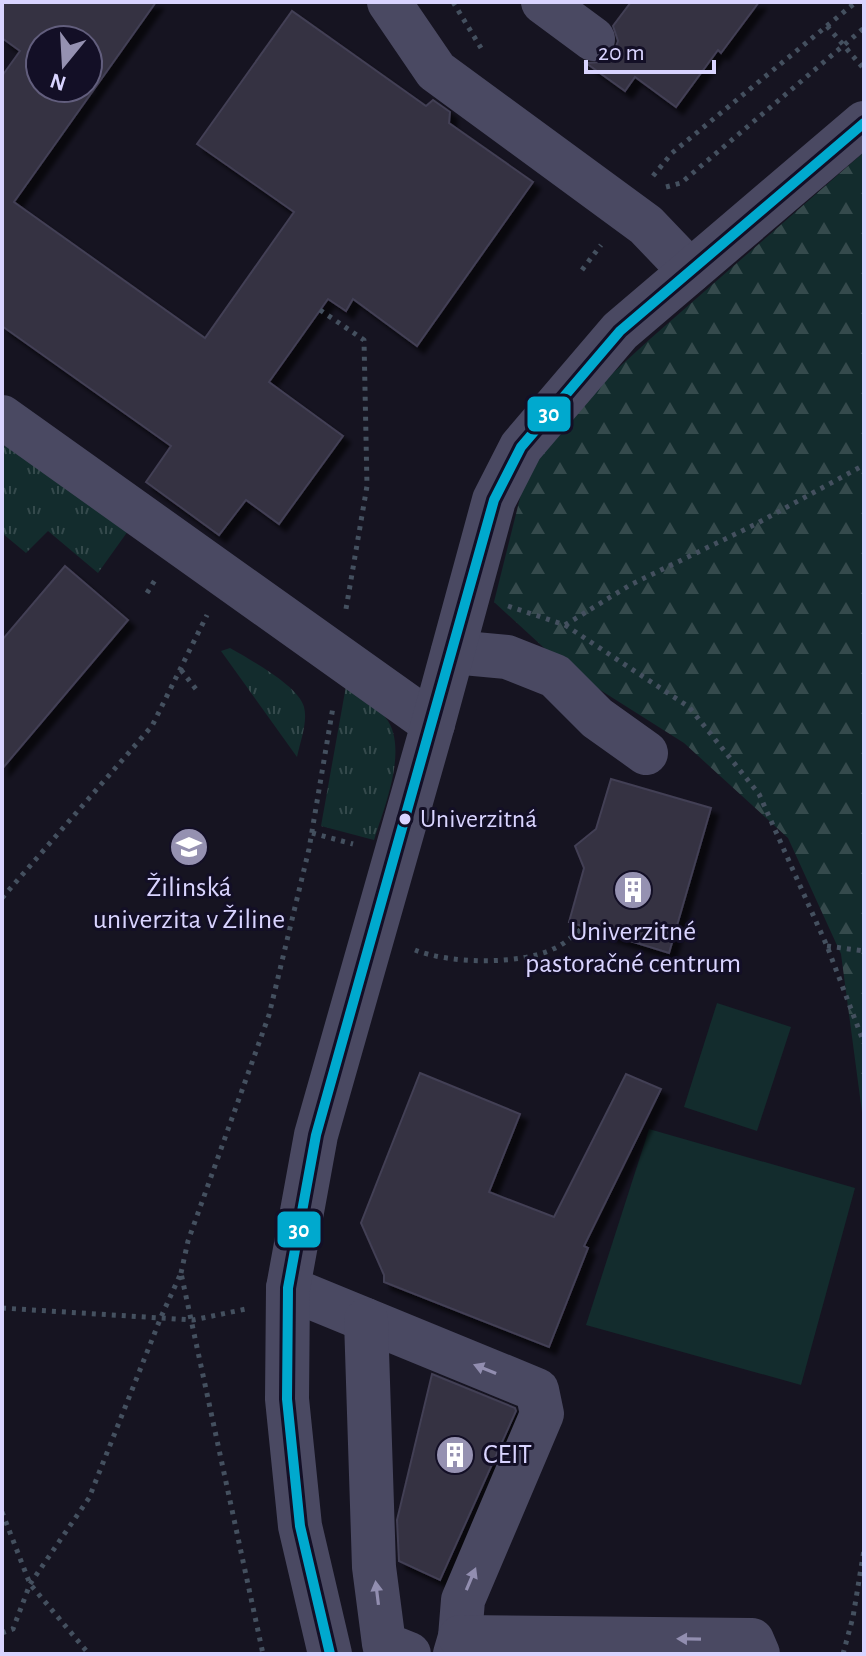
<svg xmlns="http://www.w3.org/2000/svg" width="866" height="1656" font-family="'Alegreya Sans',sans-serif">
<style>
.grass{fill:url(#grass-tufts)}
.forest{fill:url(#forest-firs)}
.pitch{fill:#132c2d}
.building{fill:#343243;stroke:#433f54;stroke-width:2;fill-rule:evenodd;filter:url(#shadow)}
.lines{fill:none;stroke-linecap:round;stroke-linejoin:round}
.path{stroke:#44505f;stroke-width:5;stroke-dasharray:4 6;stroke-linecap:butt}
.minor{stroke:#4a4962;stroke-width:44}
.bus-1-casing{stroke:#130f26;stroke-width:16}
.bus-1{stroke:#00a9ce;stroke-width:10}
.oneway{fill:#928eb0}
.bus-dot{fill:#d9d4ff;stroke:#130f26;stroke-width:3}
.labels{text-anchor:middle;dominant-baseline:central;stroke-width:6;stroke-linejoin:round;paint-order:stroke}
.bus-label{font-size:26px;fill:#d9d4ff;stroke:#130f26;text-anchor:start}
.poi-label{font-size:28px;fill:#d9d4ff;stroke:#130f26}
.line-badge{stroke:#130f26;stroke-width:3}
.badge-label{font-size:22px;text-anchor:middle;font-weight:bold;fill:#fff}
</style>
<defs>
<pattern id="grass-tufts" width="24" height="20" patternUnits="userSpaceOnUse" patternTransform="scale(2)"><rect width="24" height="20" fill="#132c2d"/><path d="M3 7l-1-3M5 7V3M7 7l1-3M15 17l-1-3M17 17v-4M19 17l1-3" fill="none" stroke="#354a4c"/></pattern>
<pattern id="forest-firs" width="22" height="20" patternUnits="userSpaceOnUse" patternTransform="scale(2)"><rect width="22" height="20" fill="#132c2d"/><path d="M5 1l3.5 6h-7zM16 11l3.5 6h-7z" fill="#354a4c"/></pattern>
<filter id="shadow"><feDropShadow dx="7" dy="7" stdDeviation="2" flood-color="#0009"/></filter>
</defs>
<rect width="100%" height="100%" fill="#161421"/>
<g class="grass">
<path d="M2 440 128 531 98 573 48 531 26 553 2 533Z"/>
<path d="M230 648C249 659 299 686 304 707 308 722 300 742 297 757L221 651Z"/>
<path d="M346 686C359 696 376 704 386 718 409 748 384 808 374 840L321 826Z"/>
</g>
<path class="forest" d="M864 152V1127L841 954 788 838 684 743 567 669 494 602 533 446 650 339Z"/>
<g class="pitch">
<path d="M717 1003 791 1027 757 1131 684 1107Z"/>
<path d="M649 1129 855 1188 801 1385 586 1325Z"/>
</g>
<g class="building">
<path d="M2 2H156L14 202 205 338 294 212 197 144 292 11 426 106 433 100 450 112 449 123 533 182 417 346 353 299 346 311 328 299 269 382 343 436 279 524 246 500 219 535 146 482 171 446 2 326V76L20 51 2 38ZM40 40H88V88H40Z"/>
<path d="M631 2H759L721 53 718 50 676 107 635 77 625 91 586 63 602 62 613 54 618 41 613 26Z"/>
<path d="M65 566 128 620 2 769V640Z"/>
<path d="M611 779 711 808 669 953 569 922 584 868 575 846 596 829Z"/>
<path d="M420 1073 520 1114 489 1192 554 1217 626 1074 661 1089 584 1246 588 1248 549 1347 384 1282V1275L361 1223Z"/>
<path d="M432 1374 515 1408 516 1411 440 1580 399 1561 397 1520Z"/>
</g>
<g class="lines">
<g class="path">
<path d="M453 2 481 48"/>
<path d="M827 26 864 69"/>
<path d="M653 176 672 153 856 2"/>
<path d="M666 187 681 183 864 28"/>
<path d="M582 270 601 245"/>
<path d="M320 310 364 340 367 486 346 609"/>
<path d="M147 593 155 580"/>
<path d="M508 606 565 625 630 585 754 525 864 465"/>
<path d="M565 625 689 707 759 794 827 946 864 1043"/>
<path d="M181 670 199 693"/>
<path d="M312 833 353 844"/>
<path d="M2 898 152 726 207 615"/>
<path d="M827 946 864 951"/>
<path d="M415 950C450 964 519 965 553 949 564 945 574 934 584 927"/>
<path d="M181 1273 188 1241 269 1015 309 849 333 707"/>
<path d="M2 1308 193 1320 246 1309"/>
<path d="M2 1512 30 1584 89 1654"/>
<path d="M2 1633 13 1629 30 1584 89 1498 161 1317 181 1273 263 1654"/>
<path d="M843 1654 853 1617 864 1550"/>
</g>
<g class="minor">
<path d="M389 2 436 71 646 225 690 271"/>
<path d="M543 2 593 39"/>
<path d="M2 417 433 724"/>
<path d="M453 652 507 657 555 676 597 718 646 753"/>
<path d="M288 1288 537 1390 542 1414 463 1600 460 1637 455 1654"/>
<path d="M366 1320 374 1567 384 1644 409 1654"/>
<path d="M460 1637 752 1640 758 1654"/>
<path d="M330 1654 300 1526 287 1399 288 1288 316 1135 433 724 494 500 521 447 620 331 864 123"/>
</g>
<defs>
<path id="bus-1" d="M330 1654 300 1526 287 1399 288 1288 316 1135 494 500 521 447 620 331 864 123"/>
</defs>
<use href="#bus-1" class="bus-1-casing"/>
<use href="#bus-1" class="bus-1"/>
</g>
<defs><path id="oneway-solid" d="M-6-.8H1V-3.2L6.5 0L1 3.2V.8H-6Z" transform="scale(2)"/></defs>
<g class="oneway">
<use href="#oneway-solid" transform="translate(485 1369) rotate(-158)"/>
<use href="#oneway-solid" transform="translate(471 1579) rotate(-67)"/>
<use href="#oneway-solid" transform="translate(377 1593) rotate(-97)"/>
<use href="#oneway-solid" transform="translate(689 1639) rotate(-179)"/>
</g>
<defs>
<symbol id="university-disc" viewBox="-11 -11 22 22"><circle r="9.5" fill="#9591b1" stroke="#130f26"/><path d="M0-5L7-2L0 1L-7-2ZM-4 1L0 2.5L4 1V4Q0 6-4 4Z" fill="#fff"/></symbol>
<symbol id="building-disc" viewBox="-11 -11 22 22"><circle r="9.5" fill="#9591b1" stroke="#130f26"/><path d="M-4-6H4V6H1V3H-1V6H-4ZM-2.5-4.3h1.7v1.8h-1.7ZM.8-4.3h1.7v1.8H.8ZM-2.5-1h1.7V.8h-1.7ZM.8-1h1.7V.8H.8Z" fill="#fff"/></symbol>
</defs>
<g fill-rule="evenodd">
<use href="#university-disc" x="167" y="825" width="44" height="44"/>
<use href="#building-disc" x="611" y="868" width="44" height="44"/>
<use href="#building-disc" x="433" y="1433" width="44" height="44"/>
</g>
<circle class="bus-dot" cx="405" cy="819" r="7"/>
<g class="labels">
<g class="bus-label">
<text x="420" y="819">Univerzitná</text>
</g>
<g class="poi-label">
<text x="189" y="888">Žilinská<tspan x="189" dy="32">univerzita v Žiline</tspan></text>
<text x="633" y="932">Univerzitné<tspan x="633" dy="32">pastoračné centrum</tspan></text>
<text x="483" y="1455" text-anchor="start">CEIT</text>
</g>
</g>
<g class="line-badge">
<rect x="526" y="395" width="46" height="38" rx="8" fill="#00a9ce"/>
<rect x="276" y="1210" width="46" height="39" rx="8" fill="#00a9ce"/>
</g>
<g class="badge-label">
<text x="549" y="421">30</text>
<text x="299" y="1237">30</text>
</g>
<rect width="866" height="1656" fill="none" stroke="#d9d4ff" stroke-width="8"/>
<g transform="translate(64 64) rotate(198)"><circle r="38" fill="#130f26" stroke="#625e7d" stroke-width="2"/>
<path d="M0-6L14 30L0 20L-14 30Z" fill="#9591b1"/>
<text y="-12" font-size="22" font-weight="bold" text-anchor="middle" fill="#d9d4ff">N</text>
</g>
<path d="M586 60v12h128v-12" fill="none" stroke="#d9d4ff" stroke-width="4"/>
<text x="598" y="60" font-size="24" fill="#d9d4ff" stroke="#130f26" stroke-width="6" paint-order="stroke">20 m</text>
</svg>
